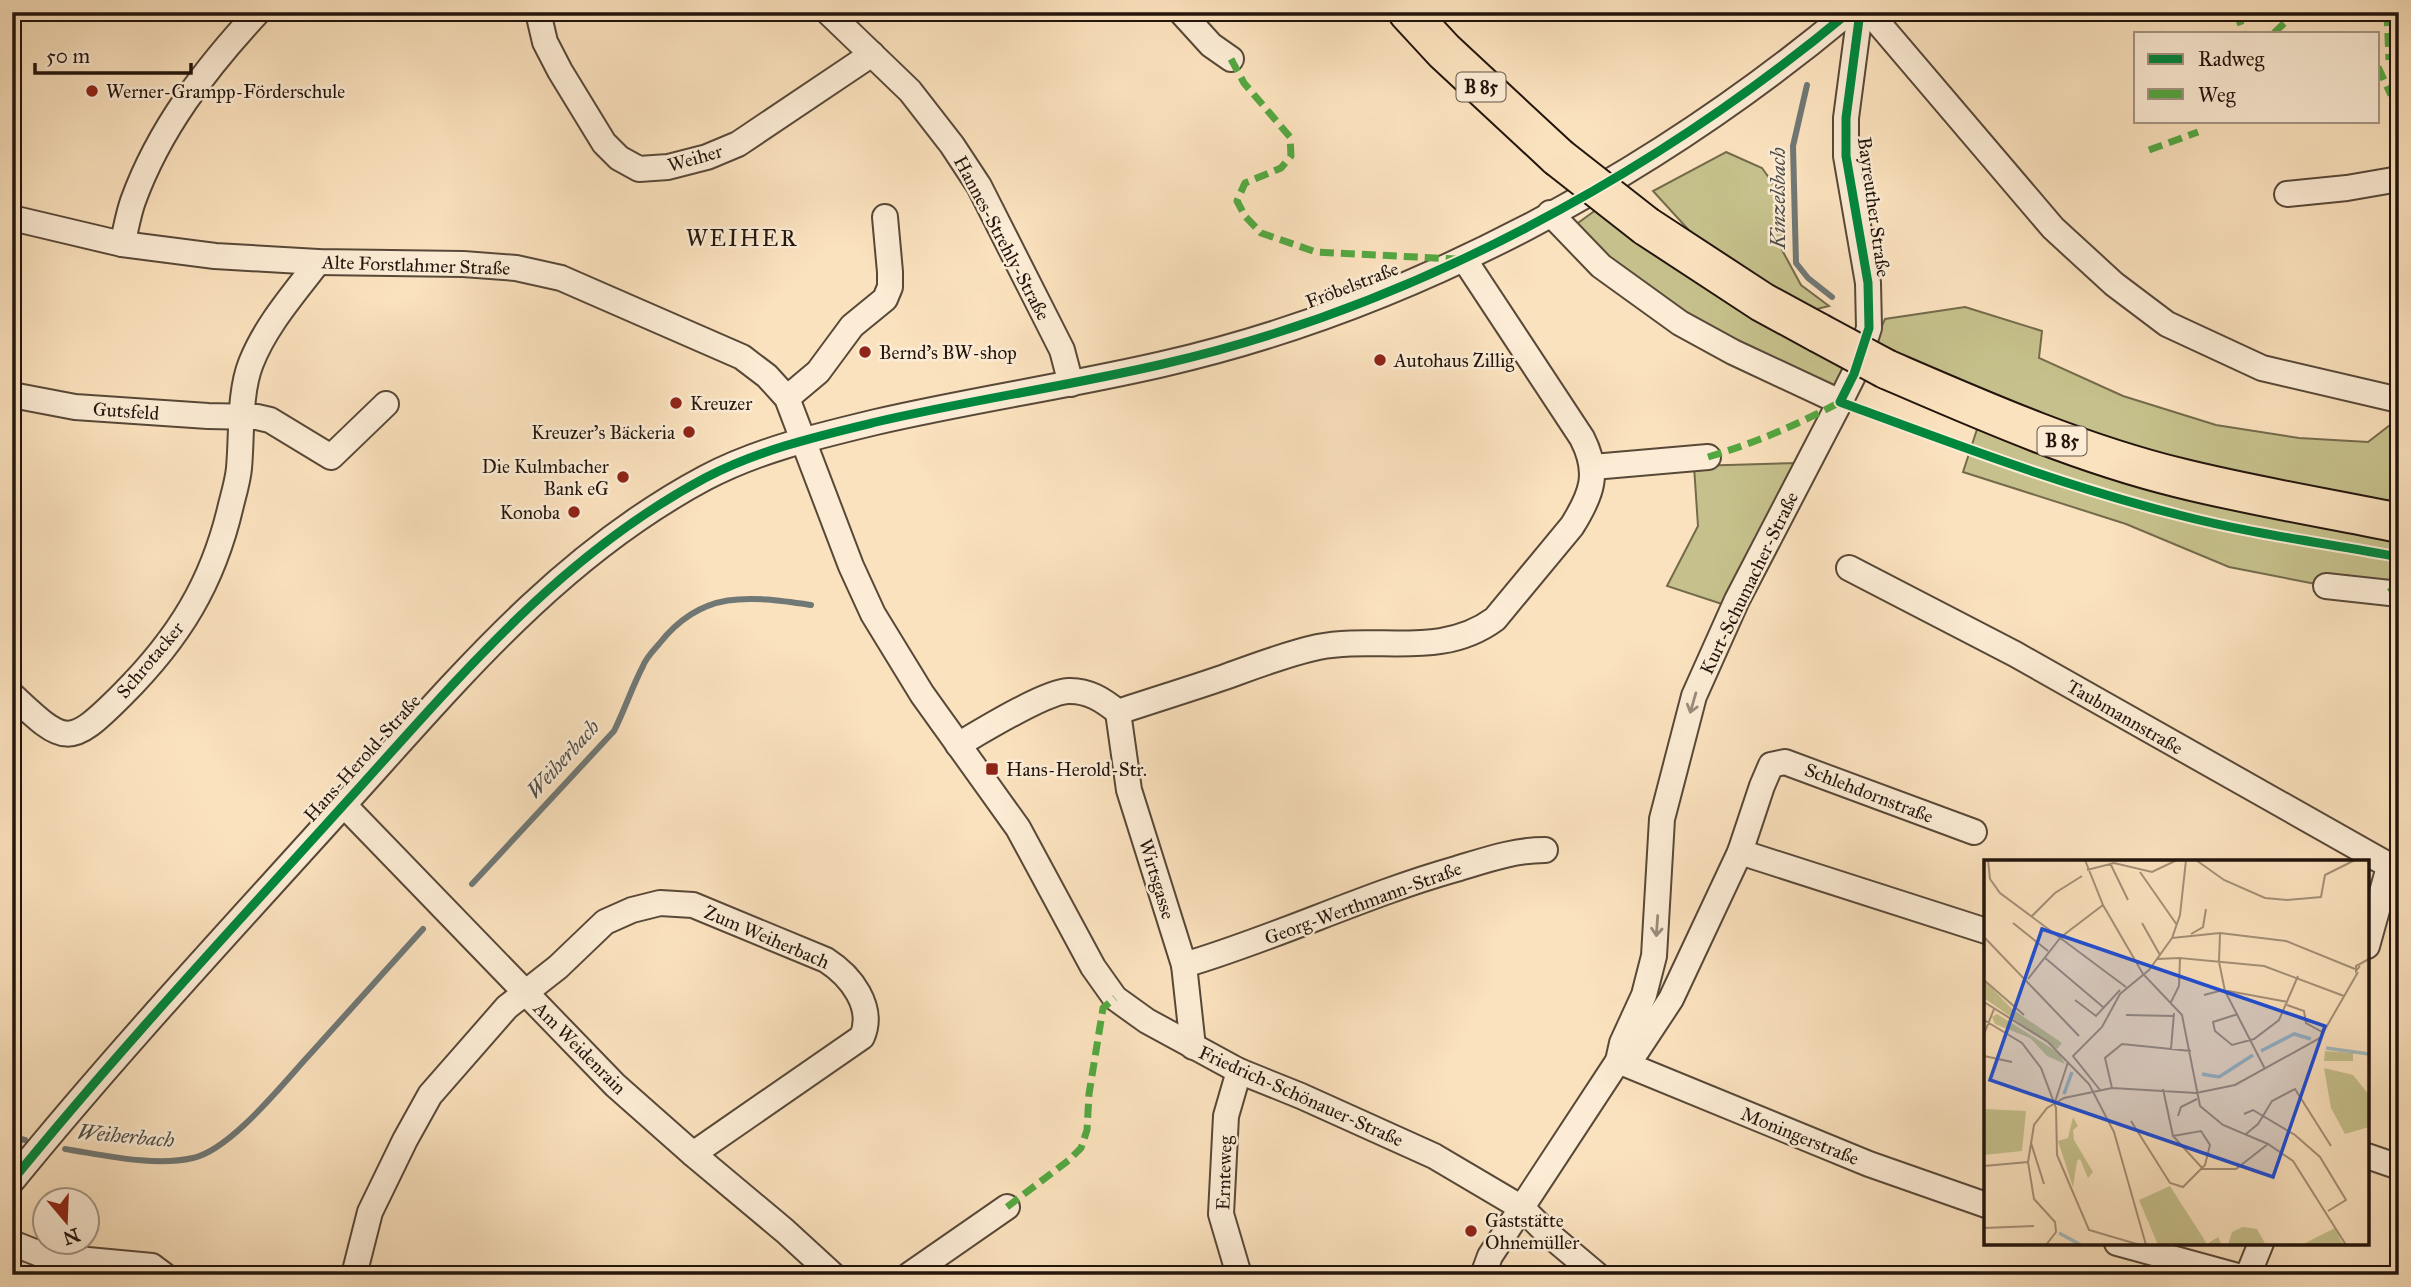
<svg xmlns="http://www.w3.org/2000/svg" width="2411" height="1287" font-family="'IM FELL Great Primer',serif">
<style>
.green{fill:#c6c18c;stroke:#746a4c;stroke-width:2}
.lines{fill:none;stroke-linecap:round;stroke-linejoin:round}
.stream{stroke:#707876;stroke-width:6}
.street-casing{stroke:#584838;stroke-width:28}
.primary-casing{stroke:#22140c;stroke-width:42}
.street{stroke:#fcecd5;stroke-width:24}
.primary{stroke:#fbe2be;stroke-width:38}
.primary-bridge-casing{stroke:#22140c;stroke-width:42;stroke-linecap:butt}
.primary-bridge{stroke:#fbe2be;stroke-width:38}
.quiet{stroke:#53a841;stroke-width:7;stroke-dasharray:14 7;stroke-linecap:butt}
.cycleway-casing{stroke:#fcecd5;stroke-width:13}
.cycleway{stroke:#00873e;stroke-width:9}
.oneway{stroke:#9a8b7b}
.poi-dot{fill:#8f2418;stroke:#fcecd5;stroke-width:2.5}
.labels{text-anchor:middle;dominant-baseline:central;stroke-width:5;stroke-linejoin:round;paint-order:stroke}
.shield{fill:#fcecd5;stroke:#635548;stroke-width:2}
.shield-label{font-size:18px;font-weight:bold;fill:#22140c}
.poi-label{font-size:19px;fill:#22140c;stroke:#fcecd5;text-anchor:start}
.street-label{font-size:19px;fill:#22140c;stroke:#fcecd5}
.water-label{font-size:21px;font-style:italic;fill:#504e4a;stroke:#fcecd5}
.quarter-label{font-size:23px;letter-spacing:2px;fill:#22140c;stroke:#fcecd5}
.inset-river{fill:none;stroke:#a4bbbd;stroke-width:3.5}
.inset-road{fill:none;stroke:#a49077;stroke-width:2}
.view{fill:#1d4ed8;fill-opacity:0.15;stroke:#1d4ed8;stroke-width:3.5}
.inset-edge{fill:none;stroke:#22140c;stroke-width:3.5}
</style>
<rect width="100%" height="100%" fill="#fbe2be"/>
<filter id="stains"><feTurbulence type="fractalNoise" baseFrequency=".00286" numOctaves="4"/><feColorMatrix values="0 0 0 0 .2 0 0 0 0 .09 0 0 0 0 .02 0 0 0 .5 -.17"/></filter>
<radialGradient id="worn" r=".72"><stop offset=".6" stop-color="#630" stop-opacity="0"/><stop offset="1" stop-color="#630" stop-opacity=".3"/></radialGradient>
<g class="green">
<path d="M1726 152 1762 168 1782 196V250L1801 285 1829 306 1813 310 1707 250 1653 191Z"/>
<path d="M1600 207 1854 374 1840 402 1733 352 1567 231Z"/>
<path d="M1965 307 2042 331 2039 358 2123 396 2216 425 2299 438 2368 442 2399 418V508L2297 489 2125 445 1872 349 1885 319Z"/>
<path d="M1983 411 2399 523V594L2326 586 2229 567 2126 524 1963 472Z"/>
<path d="M1798 463 1725 605 1667 586 1698 526 1694 466Z"/>
</g>
<g class="lines">
<g class="stream">
<path d="M1807 85 1793 146 1796 263 1808 278 1832 297"/>
<path d="M472 884 614 731C625 709 632 687 643 666 646 658 653 651 659 644 702 589 749 596 811 605"/>
<path d="M12 1137 25 1140"/>
<path d="M65 1149C104 1155 154 1167 193 1158 232 1149 284 1082 312 1052 349 1011 386 970 423 929"/>
</g>
<defs>
<g id="street">
<path d="M538 12 545 42 560 71 604 143 619 158 639 169 668 167 707 157 738 144 872 54"/>
<path d="M828 12 910 91 952 145 979 186 1062 350 1071 384"/>
<path d="M1181 12 1211 45 1231 59"/>
<path d="M1869 12 2053 228 2114 284 2167 324 2262 368 2399 400"/>
<path d="M2287 194 2347 188 2399 179"/>
<path d="M12 218 122 244 215 256 318 262 463 264 516 268 561 278 742 357 767 376 787 398 851 566 873 614 922 694 1018 828 1093 967 1115 998 1147 1021 1239 1071 1301 1096 1434 1156 1522 1208 1546 1232 1597 1275"/>
<path d="M122 244C126 230 128 215 133 201 159 129 206 68 258 12"/>
<path d="M12 395 75 407 208 416 257 417 270 420 331 457 386 404"/>
<path d="M787 398 818 372 852 326 885 299 890 287V272L885 217"/>
<path d="M1840 402 1854 374 1869 328 1868 283 1846 156V118L1860 12"/>
<path d="M1593 467 1708 457"/>
<path d="M1849 568 2015 654 2399 871"/>
<path d="M2326 586 2399 594"/>
<path d="M12 695C65 745 69 748 122 695 179 638 213 583 231 505 234 493 238 480 239 468 242 436 239 393 251 363 266 325 294 294 318 262"/>
<path d="M1118 712 1129 790 1184 965 1193 1047"/>
<path d="M958 745C980 732 1045 692 1068 691 1088 690 1103 700 1118 712 1154 700 1190 689 1225 677 1255 666 1286 654 1318 647 1378 635 1441 659 1495 619L1572 526C1592 494 1600 473 1582 438L1464 259"/>
<path d="M344 805 615 1085 693 1154 785 1231 833 1275"/>
<path d="M1740 852 1986 931"/>
<path d="M2367 946 2389 867"/>
<path d="M1184 965C1276 938 1364 895 1456 869 1486 860 1514 850 1545 850"/>
<path d="M1618 1061 1636 1052 1671 999 1740 852 1762 786 1771 765 1785 762 1974 832"/>
<path d="M1618 1061 1869 1164 1986 1205"/>
<path d="M2367 1156 2399 1167"/>
<path d="M12 1181C117 1052 229 932 340 809 452 686 555 558 705 478 758 450 818 436 876 422 971 400 1068 386 1163 364 1412 307 1654 175 1849 12"/>
<path d="M12 1243 45 1256 152 1266 164 1275"/>
<path d="M2117 1243 2234 1275"/>
<path d="M354 1275 370 1212 405 1140 430 1095 507 1007 558 967 605 922 632 910 660 903 693 905 826 960C851 976 875 1007 862 1037L693 1154"/>
<path d="M909 1275 1007 1207"/>
<path d="M1239 1275 1221 1214 1226 1116 1239 1071"/>
<path d="M1483 1275 1490 1256 1618 1061 1622 1043 1644 995 1654 956 1662 819 1694 696 1737 600 1840 402 1733 352 1680 323 1601 266 1550 213"/>
<path d="M2248 1275 2261 1243"/>
</g>
<g id="primary">
<path d="M1408 12 1444 51 1558 157"/>
<path d="M1646 226 1762 302 1819 333"/>
<path d="M1886 369C1981 410 2078 453 2180 478 2252 496 2326 508 2399 523"/>
</g>
</defs>
<use href="#street" class="street-casing"/>
<use href="#primary" class="primary-casing"/>
<use href="#street" class="street"/>
<use href="#primary" class="primary"/>
<defs>
<g id="primary-bridge">
<path d="M1558 157 1646 226"/>
<path d="M1819 333 1886 369"/>
</g>
</defs>
<use href="#primary-bridge" class="primary-bridge-casing"/>
<use href="#primary-bridge" class="primary-bridge"/>
<g class="quiet">
<path d="M2236 12 2244 33"/>
<path d="M2387 12 2389 60"/>
<path d="M2274 33 2296 12"/>
<path d="M1231 59 1244 83 1290 137 1291 156 1281 168 1245 183 1237 201 1245 216 1261 233 1316 252 1456 259"/>
<path d="M2378 67 2391 95"/>
<path d="M2149 150 2198 132"/>
<path d="M1708 457C1755 443 1797 425 1840 402"/>
<path d="M2389 592 2399 585"/>
<path d="M1007 1207 1069 1160 1081 1148 1087 1130 1089 1094 1103 1008 1115 998"/>
</g>
<defs>
<g id="cycleway">
<path d="M1860 12 1846 118V156L1868 283 1869 328 1854 374 1840 402C1952 443 2063 486 2179 515 2252 534 2325 543 2399 557"/>
<path d="M12 1181C117 1052 229 932 340 809 452 686 555 558 705 478 758 450 818 436 876 422 971 400 1068 386 1163 364 1412 307 1654 175 1849 12"/>
</g>
</defs>
<use href="#cycleway" class="cycleway-casing"/>
<use href="#cycleway" class="cycleway"/>
</g>
<defs><path id="oneway-shaft" d="M-6 0H5M1.5-3L5.5 0L1.5 3" fill="none" stroke-width="1.6" stroke-linecap="round" stroke-linejoin="round" transform="scale(1.75)"/></defs>
<g class="oneway">
<use href="#oneway-shaft" transform="translate(1693 703) rotate(106)"/>
<use href="#oneway-shaft" transform="translate(1657 926) rotate(94)"/>
</g>
<g class="poi-dot">
<circle cx="92" cy="91" r="7"/>
<circle cx="865" cy="352" r="7"/>
<circle cx="1380" cy="360" r="7"/>
<circle cx="676" cy="403" r="7"/>
<circle cx="689" cy="432" r="7"/>
<circle cx="623" cy="477" r="7"/>
<circle cx="574" cy="512" r="7"/>
<rect x="985" y="762" width="14" height="14" rx="3.5"/>
<circle cx="1471" cy="1231" r="7"/>
</g>
<g class="labels">
<g class="shield">
<rect x="1456.5" y="72.5" width="49" height="29" rx="5"/>
<rect x="2037.5" y="426.5" width="49" height="29" rx="5"/>
</g>
<g class="shield-label">
<text x="1481" y="87">B 85</text>
<text x="2062" y="441">B 85</text>
</g>
<g class="poi-label">
<text x="106" y="91">Werner-Grampp-Förderschule</text>
<text x="879" y="352">Bernd's BW-shop</text>
<text x="1394" y="360">Autohaus Zillig</text>
<text x="690" y="403">Kreuzer</text>
<text x="675" y="432" text-anchor="end">Kreuzer's Bäckeria</text>
<text x="609" y="466" text-anchor="end">Die Kulmbacher<tspan x="609" dy="22">Bank eG</tspan></text>
<text x="560" y="512" text-anchor="end">Konoba</text>
<text x="1006" y="769">Hans-Herold-Str.</text>
<text x="1485" y="1220">Gaststätte<tspan x="1485" dy="22">Ohnemüller</tspan></text>
</g>
<g class="street-label">
<text transform="translate(695 158) rotate(-16)">Weiher</text>
<text transform="translate(1874 207) rotate(82)">Bayreuther Straße</text>
<text transform="translate(1002 238) rotate(62)">Hannes-Strehly-Straße</text>
<text transform="translate(416 265) rotate(2)">Alte Forstlahmer Straße</text>
<text transform="translate(1352 285) rotate(-21)">Fröbelstraße</text>
<text transform="translate(126 411) rotate(4)">Gutsfeld</text>
<text transform="translate(1749 583) rotate(-64)">Kurt-Schumacher-Straße</text>
<text transform="translate(150 660) rotate(-50)">Schrotacker</text>
<text transform="translate(2125 717) rotate(30)">Taubmannstraße</text>
<text transform="translate(362 758) rotate(-48)">Hans-Herold-Straße</text>
<text transform="translate(1869 793) rotate(21)">Schlehdornstraße</text>
<text transform="translate(1157 879) rotate(73)">Wirtsgasse</text>
<text transform="translate(1363 903) rotate(-20)">Georg-Werthmann-Straße</text>
<text transform="translate(767 937) rotate(23)">Zum Weiherbach</text>
<text transform="translate(580 1048) rotate(45)">Am Weidenrain</text>
<text transform="translate(1301 1096) rotate(24)">Friedrich-Schönauer-Straße</text>
<text transform="translate(1800 1136) rotate(22)">Moningerstraße</text>
<text transform="translate(1224 1173) rotate(-88)">Ernteweg</text>
</g>
<g class="water-label">
<text transform="translate(1778 198) rotate(-90)">Kinzelsbach</text>
<text transform="translate(563 759) rotate(-48)">Weiherbach</text>
<text transform="translate(126 1136) rotate(5)">Weiherbach</text>
</g>
<g class="quarter-label">
<text x="742" y="238">WEIHER</text>
</g>
</g>
<g transform="translate(1984 860)">
<rect width="385" height="385" fill="#fbe2be"/>
<path d="M0 120 28 149 78 183 73 189 0 138ZM13 154 75 193 81 204 63 196 46 178 11 164 8 157ZM341 191 369 193V201H340ZM340 208 369 215 385 235V267L361 274 347 248ZM0 249 42 251 38 291 0 295ZM89 257 94 266 89 270 90 280 109 312 104 318 96 299 93 301 89 327 74 281 84 278ZM186 326 223 384 234 377 238 385H174L155 340ZM259 367 273 369 282 385H244L248 372ZM351 368 359 385H318L333 377Z" fill="#c6c18c"/>
<path class="inset-river" d="M342 188 385 194M277 191 310 174 327 179M218 214 235 217 269 195M80 234 88 212M75 373 97 385"/>
<path class="inset-road" d="M4 0 6 19 16 33 142 127M101 0 119 45 159 114 198 155 216 246 239 265 284 284 309 301 362 385M212 0 240 20 281 38 303 40 337 37 341 15 371 0M126 3 144 40M103 10 130 3 168 12 193 0M156 12 193 65M47 57 71 33 98 16M29 63 64 91M158 63 176 95M236 73 235 102 241 131 281 209M207 74 219 67 222 49M0 77 95 176M188 78 236 73 302 81 371 109M60 97 119 147M173 99 196 98M376 106 372 111V106L385 99M44 119 77 77 119 45M0 120 40 155M220 135 239 130 304 142M91 140 112 156 136 130M0 142 64 182 105 224 130 272 162 385M187 142 195 126 196 98 280 106 360 136M303 145 320 151 322 163 340 173M254 154 229 162 231 171 248 185 270 179 295 160 314 116M142 155 189 156M0 160 38 183 57 208 72 248 73 295 105 370 156 385M0 174 10 149M187 189 190 153M0 196 28 202M128 228 121 198 138 184 207 191M179 229 189 276 219 309H252L284 284M116 230 89 196 118 167 136 134 165 110 188 78 196 55 202 0M71 242 84 202M260 254 269 250 311 275 336 297 362 340 344 351M194 256 197 247 213 239M147 261 186 323 199 327 221 305 226 285 217 271 189 276M262 274 274 264 288 241 311 229 347 286M47 283 60 324M0 306 44 302M0 368 50 366M62 385 72 372 71 362 50 339 44 302 50 265 63 248 80 238 128 228 212 233 251 225 336 178 374 112"/>
<path class="view" d="M58 69 341 166 289 317 6 220Z"/>
<rect width="385" height="385" class="inset-edge"/>
</g>
<rect width="2411" height="1287" fill="none" stroke="#fbe2be" stroke-width="42"/>
<rect x="14" y="14" width="2383" height="1259" fill="none" stroke="#22140c" stroke-width="3.5"/>
<rect x="21" y="21" width="2369" height="1245" fill="none" stroke="#22140c" stroke-width="2"/>
<rect x="2134" y="32" width="245" height="91" fill="#fcecd5" stroke="#a59685" stroke-width="2"/>
<rect x="2148" y="54" width="35" height="10" fill="#00873e" stroke="#a59685" stroke-width="2"/>
<text x="2198" y="66" font-size="21" fill="#22140c">Radweg</text>
<rect x="2148" y="89" width="35" height="10" fill="#53a841" stroke="#a59685" stroke-width="2"/>
<text x="2198" y="102" font-size="21" fill="#22140c">Weg</text>
<g transform="translate(66 1221) rotate(161)"><circle r="33" fill="#fcecd5" stroke="#a59685" stroke-width="2"/>
<path d="M0-5L12 26L0 18L-12 26Z" fill="#8f2418"/>
<text y="-10" font-size="19" font-weight="bold" text-anchor="middle" fill="#22140c">N</text>
</g>
<path d="M35 63v10h156v-10" fill="none" stroke="#22140c" stroke-width="3.5"/>
<text x="46" y="63" font-size="21" fill="#22140c" stroke="#fcecd5" stroke-width="5" paint-order="stroke">50 m</text>
<rect width="100%" height="100%" filter="url(#stains)"/>
<rect width="100%" height="100%" fill="url(#worn)"/>
</svg>
